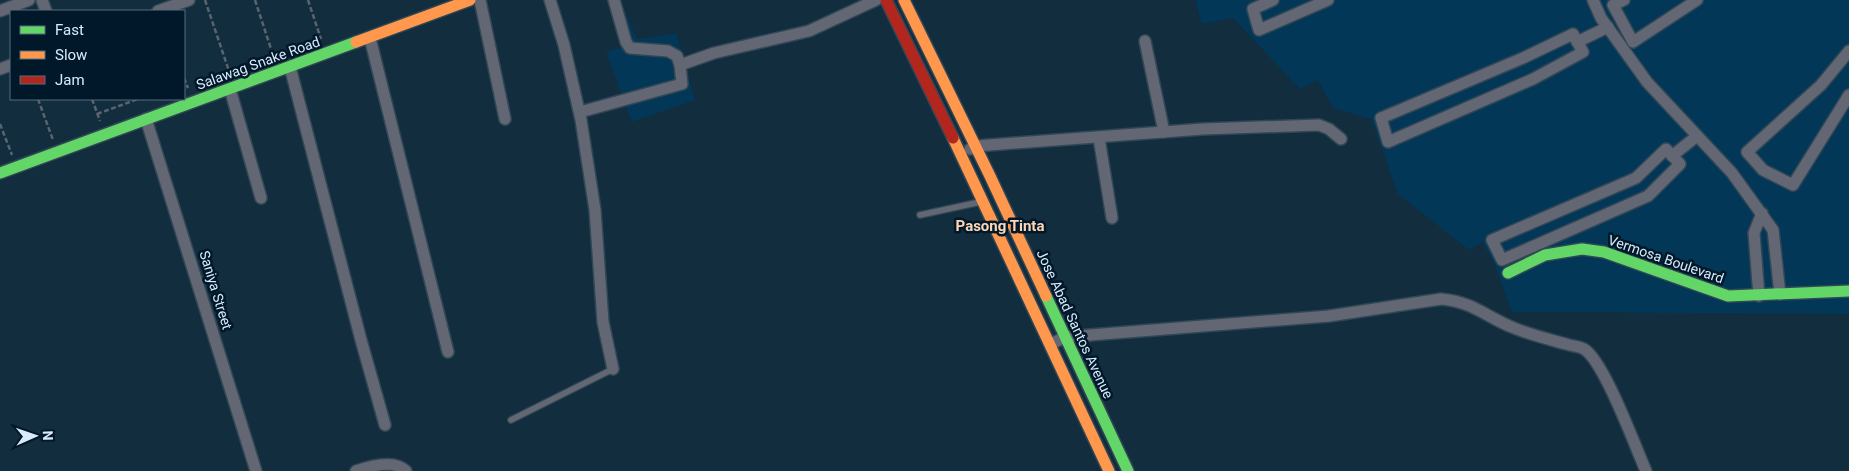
<svg xmlns="http://www.w3.org/2000/svg" width="1849" height="471" font-family="Roboto,sans-serif">
<style>
.built{fill:#023757}
.lines{fill:none;stroke-linecap:round;stroke-linejoin:round}
.lane-casing{stroke:#314755;stroke-width:8}
.street-casing{stroke:#314755;stroke-width:14}
.fast-casing{stroke:#314755;stroke-width:14}
.slow-casing{stroke:#314755;stroke-width:14}
.jam-casing{stroke:#314755;stroke-width:14}
.path{stroke:#5a646f;stroke-width:2.5;stroke-dasharray:5 2.5;stroke-linecap:butt}
.lane{stroke:#626773;stroke-width:5.5}
.street{stroke:#626773;stroke-width:11}
.fast{stroke:#63d668;stroke-width:11}
.slow{stroke:#ff974d;stroke-width:11}
.jam{stroke:#b3261e;stroke-width:11}
.labels{text-anchor:middle;dominant-baseline:central;stroke-width:5;stroke-linejoin:round;paint-order:stroke}
.street-label{font-size:14px;fill:#d9ebfa;stroke:#01182a}
.neighbourhood-label{font-size:15px;font-weight:bold;fill:#fcd6b6;stroke:#01182a}
</style>
<rect width="100%" height="100%" fill="#122d3e"/>
<g class="built">
<path d="M608 0H620L637 39 676 33 695 100 632 122 606 52 621 47Z"/>
<path d="M1195 0H1849V314L1512 312 1494 263 1482 242 1469 250 1398 194 1371 119 1333 108 1318 80 1300 89 1233 18 1202 24Z"/>
</g>
<g class="lines">
<defs>
<g id="lane">
<path d="M920 215 980 202"/>
<path d="M511 420 613 369"/>
</g>
<g id="street">
<path d="M42 0 46 11"/>
<path d="M480 0 505 119"/>
<path d="M550 0 564 45 581 120 595 210 603 322 613 369"/>
<path d="M1273 0 1253 9 1259 30 1328 0"/>
<path d="M1593 0 1601 18 1647 82 1732 173 1773 230 1780 294"/>
<path d="M1624 0 1613 5 1633 42 1697 0"/>
<path d="M0 11 29 0"/>
<path d="M158 11 189 0"/>
<path d="M1573 34 1583 52 1533 79 1388 142 1381 118 1523 58Z"/>
<path d="M370 38 448 352"/>
<path d="M1145 41 1164 132"/>
<path d="M1577 42 1608 27"/>
<path d="M1849 51 1821 85 1747 152 1763 170 1793 185 1849 95"/>
<path d="M680 65 714 53 809 31 876 0"/>
<path d="M290 67 361 340 385 425"/>
<path d="M0 69 11 65"/>
<path d="M230 89 261 198"/>
<path d="M580 112 682 84 680 65 677 56 668 51 630 48 626 42 614 0"/>
<path d="M146 119 256 471"/>
<path d="M1099 138 1112 218"/>
<path d="M970 149 976 146 1203 129 1319 125 1329 129 1341 139"/>
<path d="M1666 149 1680 164 1648 196 1502 260 1492 240 1636 178Z"/>
<path d="M1672 156 1697 136"/>
<path d="M1759 296 1754 233 1762 213"/>
<path d="M1051 344 1065 337 1329 316 1441 299C1474 302 1486 317 1514 328 1531 335 1548 339 1566 344 1571 346 1579 346 1584 349 1604 361 1635 446 1646 471"/>
<path d="M356 471C370 466 394 459 406 471"/>
</g>
<g id="fast">
<path d="M0 173 356 42"/>
<path d="M1508 273 1545 255 1582 249 1604 252 1728 296 1849 291"/>
<path d="M1046 296 1128 471"/>
</g>
<g id="slow">
<path d="M904 0 989 174 1046 296"/>
<path d="M356 42 470 0"/>
<path d="M953 138 1109 471"/>
</g>
<path id="jam" d="M886 0 953 138"/>
</defs>
<use href="#lane" class="lane-casing"/>
<use href="#street" class="street-casing"/>
<use href="#fast" class="fast-casing"/>
<use href="#slow" class="slow-casing"/>
<use href="#jam" class="jam-casing"/>
<g class="path">
<path d="M205 0 230 74"/>
<path d="M255 0 274 58"/>
<path d="M308 0 321 39"/>
<path d="M184 78 188 88"/>
<path d="M38 99 53 140"/>
<path d="M92 99 100 121"/>
<path d="M97 114 138 99"/>
<path d="M0 124 12 155"/>
</g>
<use href="#lane" class="lane"/>
<use href="#street" class="street"/>
<use href="#fast" class="fast"/>
<use href="#slow" class="slow"/>
<use href="#jam" class="jam"/>
</g>
<g class="labels">
<g class="street-label">
<text transform="translate(258 63) rotate(-20)">Salawag Snake Road</text>
<text transform="translate(1666 259) rotate(19)">Vermosa Boulevard</text>
<text transform="translate(216 290) rotate(73)">Saniya Street</text>
<text transform="translate(1075 324) rotate(65)">Jose Abad Santos Avenue</text>
</g>
<g class="neighbourhood-label">
<text x="1000" y="226">Pasong Tinta</text>
</g>
</g>
<rect x="10" y="10" width="175" height="90" fill="#01182a" stroke="#576c7d"/>
<rect x="20" y="26" width="25" height="8" fill="#63d668" stroke="#576c7d"/>
<text x="55" y="35" font-size="15" fill="#d9ebfa">Fast</text>
<rect x="20" y="51" width="25" height="8" fill="#ff974d" stroke="#576c7d"/>
<text x="55" y="60" font-size="15" fill="#d9ebfa">Slow</text>
<rect x="20" y="76" width="25" height="8" fill="#b3261e" stroke="#576c7d"/>
<text x="55" y="85" font-size="15" fill="#d9ebfa">Jam</text>
<g transform="translate(35 436) rotate(88)" stroke="#01182a" stroke-width="4" paint-order="stroke">
<path d="M0-4L9 19L0 12L-9 19Z" fill="#d9ebfa"/>
<text y="-8" font-size="14" font-weight="bold" text-anchor="middle" fill="#d9ebfa">N</text>
</g>
</svg>
